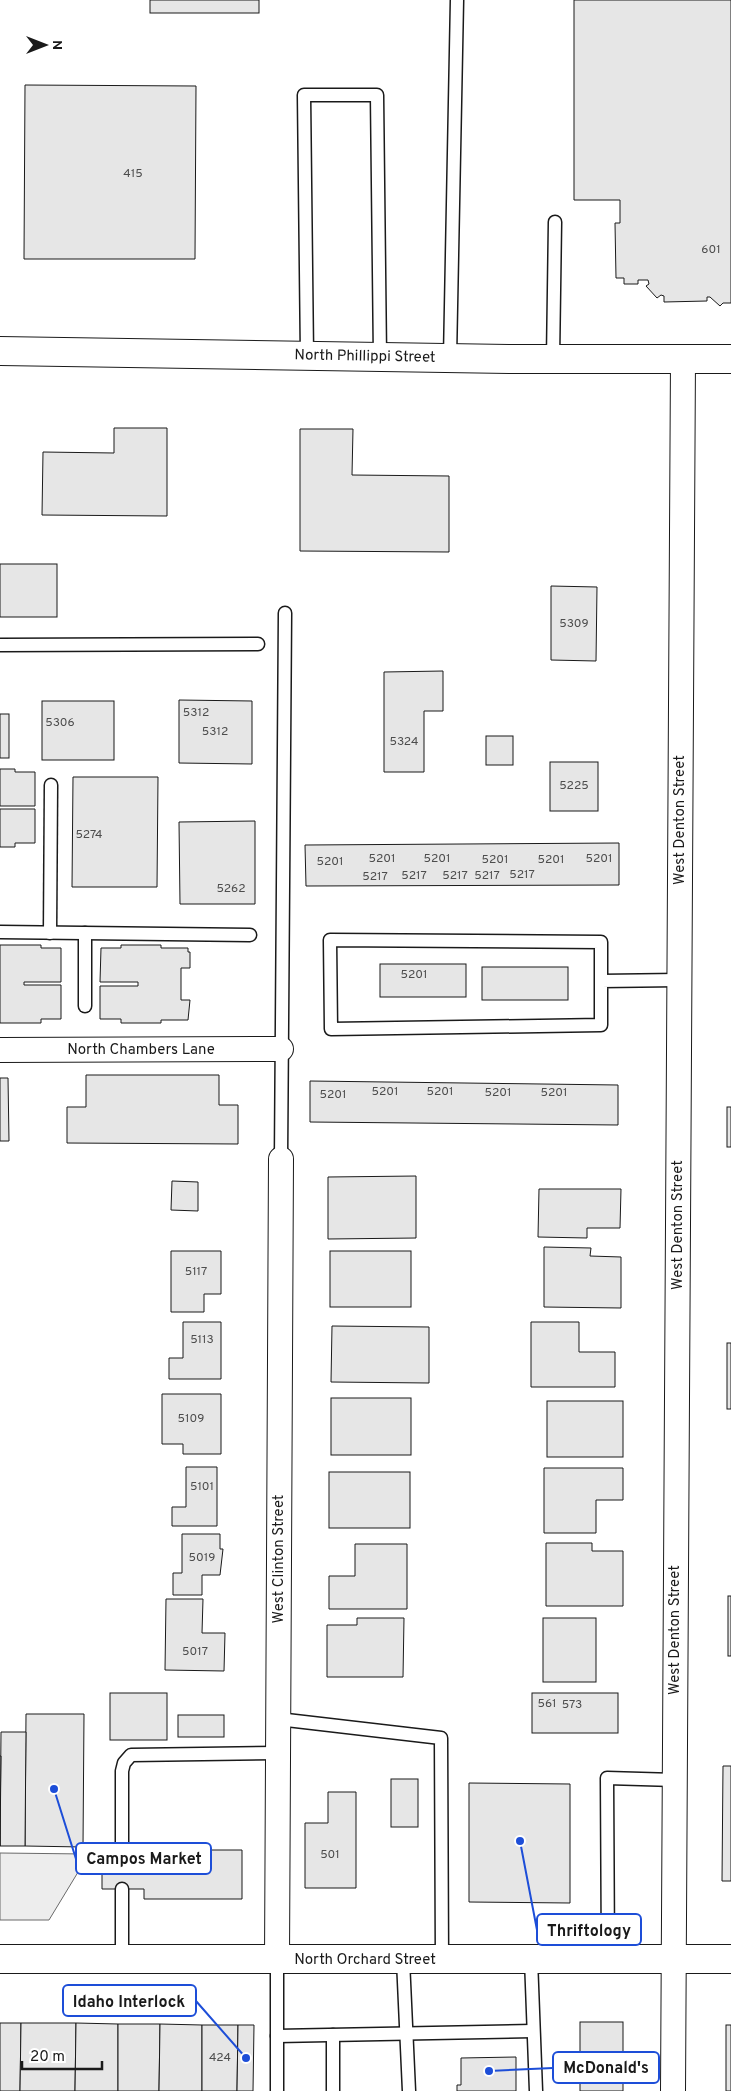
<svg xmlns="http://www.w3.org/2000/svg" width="731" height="2091" font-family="Overpass,sans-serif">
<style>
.built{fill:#ededed;stroke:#6a6a6a}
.building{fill:#e6e6e6;stroke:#1a1a1a}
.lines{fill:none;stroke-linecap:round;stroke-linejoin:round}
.lane-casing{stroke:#1a1a1a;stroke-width:15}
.street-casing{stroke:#1a1a1a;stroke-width:26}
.secondary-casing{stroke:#1a1a1a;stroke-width:30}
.lane{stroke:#fff;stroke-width:12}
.street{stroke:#fff;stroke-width:24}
.secondary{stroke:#fff;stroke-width:28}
.labels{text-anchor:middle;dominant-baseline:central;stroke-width:4;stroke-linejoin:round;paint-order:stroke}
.number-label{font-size:12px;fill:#4d4d4d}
.street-label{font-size:15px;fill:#1a1a1a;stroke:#fff}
.leader{fill:none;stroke:#1d4ed8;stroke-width:2}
.callout-dot{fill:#1d4ed8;stroke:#fff;stroke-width:2}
.callout{fill:#fff;stroke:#1d4ed8;stroke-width:2}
.callout-label{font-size:16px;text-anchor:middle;font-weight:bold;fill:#1a1a1a}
</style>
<rect width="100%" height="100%" fill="#fff"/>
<path class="built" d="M0 1853 86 1854V1859L49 1920H0Z"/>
<g class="building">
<rect x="150" y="0" width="109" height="13"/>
<path d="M574 0H731V303H723L720 306 710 297H707V301L664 302V296L661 295 657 298 646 286 649 284 648 280H638V284H624V278H616L615 223H620V200H574Z"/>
<path d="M25 85 196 86 195 259H24Z"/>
<path d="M114 428H167V516L42 515 43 452 114 453Z"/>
<path d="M300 429H353L352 475 449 476V552L300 551Z"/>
<rect x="0" y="564" width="57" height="53"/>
<path d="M551 586 597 587 596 661 551 660Z"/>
<path d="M443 671V711H424V772H384V672Z"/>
<path d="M179 700 252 701V764L179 763Z"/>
<rect x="42" y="701" width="72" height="59"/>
<rect x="0" y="714" width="9" height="44"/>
<rect x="486" y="736" width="27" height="29"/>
<rect x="550" y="762" width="48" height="49"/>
<path d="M0 769H15V772H35V806H0Z"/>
<path d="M73 777H158L157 887H72Z"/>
<path d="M0 809H35V843H15V847H0Z"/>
<path d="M255 821V904H180L179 822Z"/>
<path d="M619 843V885L306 886 305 845Z"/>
<path d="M0 945H41V948H61V982H24V985H61V1019H41V1023H0Z"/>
<path d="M121 945H161V948H188V952H190V968H181V1000H190L188 1020H161V1023H121V1019H100V986H138V982H100L101 948H121Z"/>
<rect x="380" y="964" width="86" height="33"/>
<rect x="482" y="967" width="86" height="33"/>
<path d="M86 1075H219V1105H238V1144L67 1143V1107H86Z"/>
<path d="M0 1078H8L9 1141H0Z"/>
<path d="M310 1081 618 1085V1125L310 1122Z"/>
<rect x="727" y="1107" width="4" height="40"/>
<path d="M416 1176V1238L328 1239V1177Z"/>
<path d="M172 1181 198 1182V1211L171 1210Z"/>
<path d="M539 1189H621L620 1228H587V1238L538 1237Z"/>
<path d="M544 1247 591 1248 590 1256 621 1257V1308L544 1307Z"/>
<path d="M171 1251H221V1294H204V1312H171Z"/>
<rect x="330" y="1251" width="81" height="56"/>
<path d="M183 1322H221V1379H169V1358H183Z"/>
<path d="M531 1322H579V1352H615V1387H531Z"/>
<path d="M332 1326 429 1327V1383L331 1382Z"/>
<rect x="727" y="1343" width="4" height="66"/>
<path d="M162 1394H221V1454H183V1444H162Z"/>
<rect x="331" y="1398" width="80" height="57"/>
<rect x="547" y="1401" width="76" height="56"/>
<path d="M186 1467H217V1526H172V1507H186Z"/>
<path d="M544 1468H623V1500H596V1533H544Z"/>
<rect x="329" y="1472" width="81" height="56"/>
<path d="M182 1534H220V1549H223L220 1575H202V1595H173V1573H182Z"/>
<path d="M546 1543H592V1551H623V1606H546Z"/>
<path d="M355 1544H407V1609H329V1576H355Z"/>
<rect x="728" y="1596" width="3" height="60"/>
<path d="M166 1599H203L202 1633H225L224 1671 165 1670Z"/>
<path d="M357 1618H404L403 1677H327V1625H357Z"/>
<rect x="543" y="1618" width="53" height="64"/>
<rect x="110" y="1693" width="57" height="47"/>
<rect x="532" y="1693" width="86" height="40"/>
<path d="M26 1714H84L83 1847 25 1846Z"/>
<rect x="178" y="1715" width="46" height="22"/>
<path d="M1 1732H26L25 1846H0Z"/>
<path d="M0 1756H1L0 1846Z"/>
<path d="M723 1766H731V1881H722Z"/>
<rect x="391" y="1779" width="27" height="48"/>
<path d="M469 1783 570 1784V1903L469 1902Z"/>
<path d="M328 1792H356V1888H305V1823H328Z"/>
<path d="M144 1850H242V1899H144V1889H102V1866H144Z"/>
<rect x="580" y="2022" width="43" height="69"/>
<path d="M0 2023H21L20 2091H0Z"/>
<path d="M21 2023H76L75 2091H20Z"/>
<path d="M76 2023 118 2024V2091H75Z"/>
<path d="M118 2024H160L159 2091H118Z"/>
<path d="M160 2024 202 2025V2091H159Z"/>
<path d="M202 2025H238L237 2091H202Z"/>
<path d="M238 2025H254L253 2091H237Z"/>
<rect x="726" y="2025" width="5" height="66"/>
<path d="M516 2057V2091H457V2085H461V2058Z"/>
</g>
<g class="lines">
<defs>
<g id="lane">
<path d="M307 356 304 95H377L380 357"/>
<path d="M450 358 457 0"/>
<path d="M553 359 555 222"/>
<path d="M0 645 258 644"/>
<path d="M0 932 250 935"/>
<path d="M50 933 51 785"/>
<path d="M85 933V1006"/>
<path d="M601 981V1025L331 1029 330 940 601 942V981L679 980"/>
<path d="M281 1159 285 613"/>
<path d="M278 1719 441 1738 442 1960"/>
<path d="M122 1866V1771L124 1763 131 1755 278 1753"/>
<path d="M122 1889V1959"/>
<path d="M531 1959 536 2091"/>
<path d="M608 1959 607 1778 675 1780"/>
<path d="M403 1960 409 2091"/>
<path d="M277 2036 533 2031"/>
<path d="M277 2091V1960"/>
<path d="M333 2091V2035"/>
</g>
<g id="street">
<path d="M0 1050 281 1049"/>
<path d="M277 1960 281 1159"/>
<path d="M673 2091 683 359"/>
</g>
<g id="secondary">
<path d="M0 351 509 359H731"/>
<path d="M0 1959H731"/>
</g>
</defs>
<use href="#lane" class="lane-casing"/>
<use href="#street" class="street-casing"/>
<use href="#secondary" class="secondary-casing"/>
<use href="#lane" class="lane"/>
<use href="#street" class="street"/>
<use href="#secondary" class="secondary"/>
</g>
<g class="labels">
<g class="number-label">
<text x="133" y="174">415</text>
<text x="711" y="250">601</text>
<text x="574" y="624">5309</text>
<text x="196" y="713">5312</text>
<text x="60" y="723">5306</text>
<text x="215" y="732">5312</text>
<text x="404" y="742">5324</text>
<text x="574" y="786">5225</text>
<text x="89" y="835">5274</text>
<text x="382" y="859">5201</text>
<text x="437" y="859">5201</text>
<text x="599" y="859">5201</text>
<text x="495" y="860">5201</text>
<text x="551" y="860">5201</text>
<text x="330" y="862">5201</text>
<text x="522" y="875">5217</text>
<text x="414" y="876">5217</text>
<text x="455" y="876">5217</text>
<text x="487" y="876">5217</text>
<text x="375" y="877">5217</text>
<text x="231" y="889">5262</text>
<text x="414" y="975">5201</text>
<text x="385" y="1092">5201</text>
<text x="440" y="1092">5201</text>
<text x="498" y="1093">5201</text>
<text x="554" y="1093">5201</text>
<text x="333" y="1095">5201</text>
<text x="196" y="1272">5117</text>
<text x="202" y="1340">5113</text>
<text x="191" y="1419">5109</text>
<text x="202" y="1487">5101</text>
<text x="202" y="1558">5019</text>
<text x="195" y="1652">5017</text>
<text x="547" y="1704">561</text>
<text x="572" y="1705">573</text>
<text x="330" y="1855">501</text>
<text x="220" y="2058">424</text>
</g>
<g class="street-label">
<text transform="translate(365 357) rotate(1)">North Phillippi Street</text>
<text transform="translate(680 820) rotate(-90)">West Denton Street</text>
<text x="141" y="1050">North Chambers Lane</text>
<text transform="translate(678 1225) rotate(-90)">West Denton Street</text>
<text transform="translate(279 1559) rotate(-90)">West Clinton Street</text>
<text transform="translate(675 1630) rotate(-90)">West Denton Street</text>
<text x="365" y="1960">North Orchard Street</text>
</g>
</g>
<path class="leader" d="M54 1789L76 1859M520 1841L537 1930M246 2058L196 2001M489 2071L553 2068"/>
<g class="callout-dot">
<circle cx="54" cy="1789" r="5"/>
<circle cx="520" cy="1841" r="5"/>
<circle cx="246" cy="2058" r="5"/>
<circle cx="489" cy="2071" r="5"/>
</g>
<g class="callout">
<rect x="76" y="1843" width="135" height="31" rx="5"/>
<rect x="537" y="1914" width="104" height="31" rx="5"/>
<rect x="63" y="1985" width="133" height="31" rx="5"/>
<rect x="553" y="2052" width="106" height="31" rx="5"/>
</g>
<g class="callout-label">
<text x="144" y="1864">Campos Market</text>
<text x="589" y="1936">Thriftology</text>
<text x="129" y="2007">Idaho Interlock</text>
<text x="606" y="2073">McDonald's</text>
</g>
<g transform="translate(45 45) rotate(90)" stroke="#ffffff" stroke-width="4" paint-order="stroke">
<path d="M0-4L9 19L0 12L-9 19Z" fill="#1a1a1a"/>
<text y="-8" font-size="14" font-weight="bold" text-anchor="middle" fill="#1a1a1a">N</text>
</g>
<path d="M22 2061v8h80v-8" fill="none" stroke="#1a1a1a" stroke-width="2.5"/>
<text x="30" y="2061" font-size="15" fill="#1a1a1a" stroke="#ffffff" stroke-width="4" paint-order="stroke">20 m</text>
</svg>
